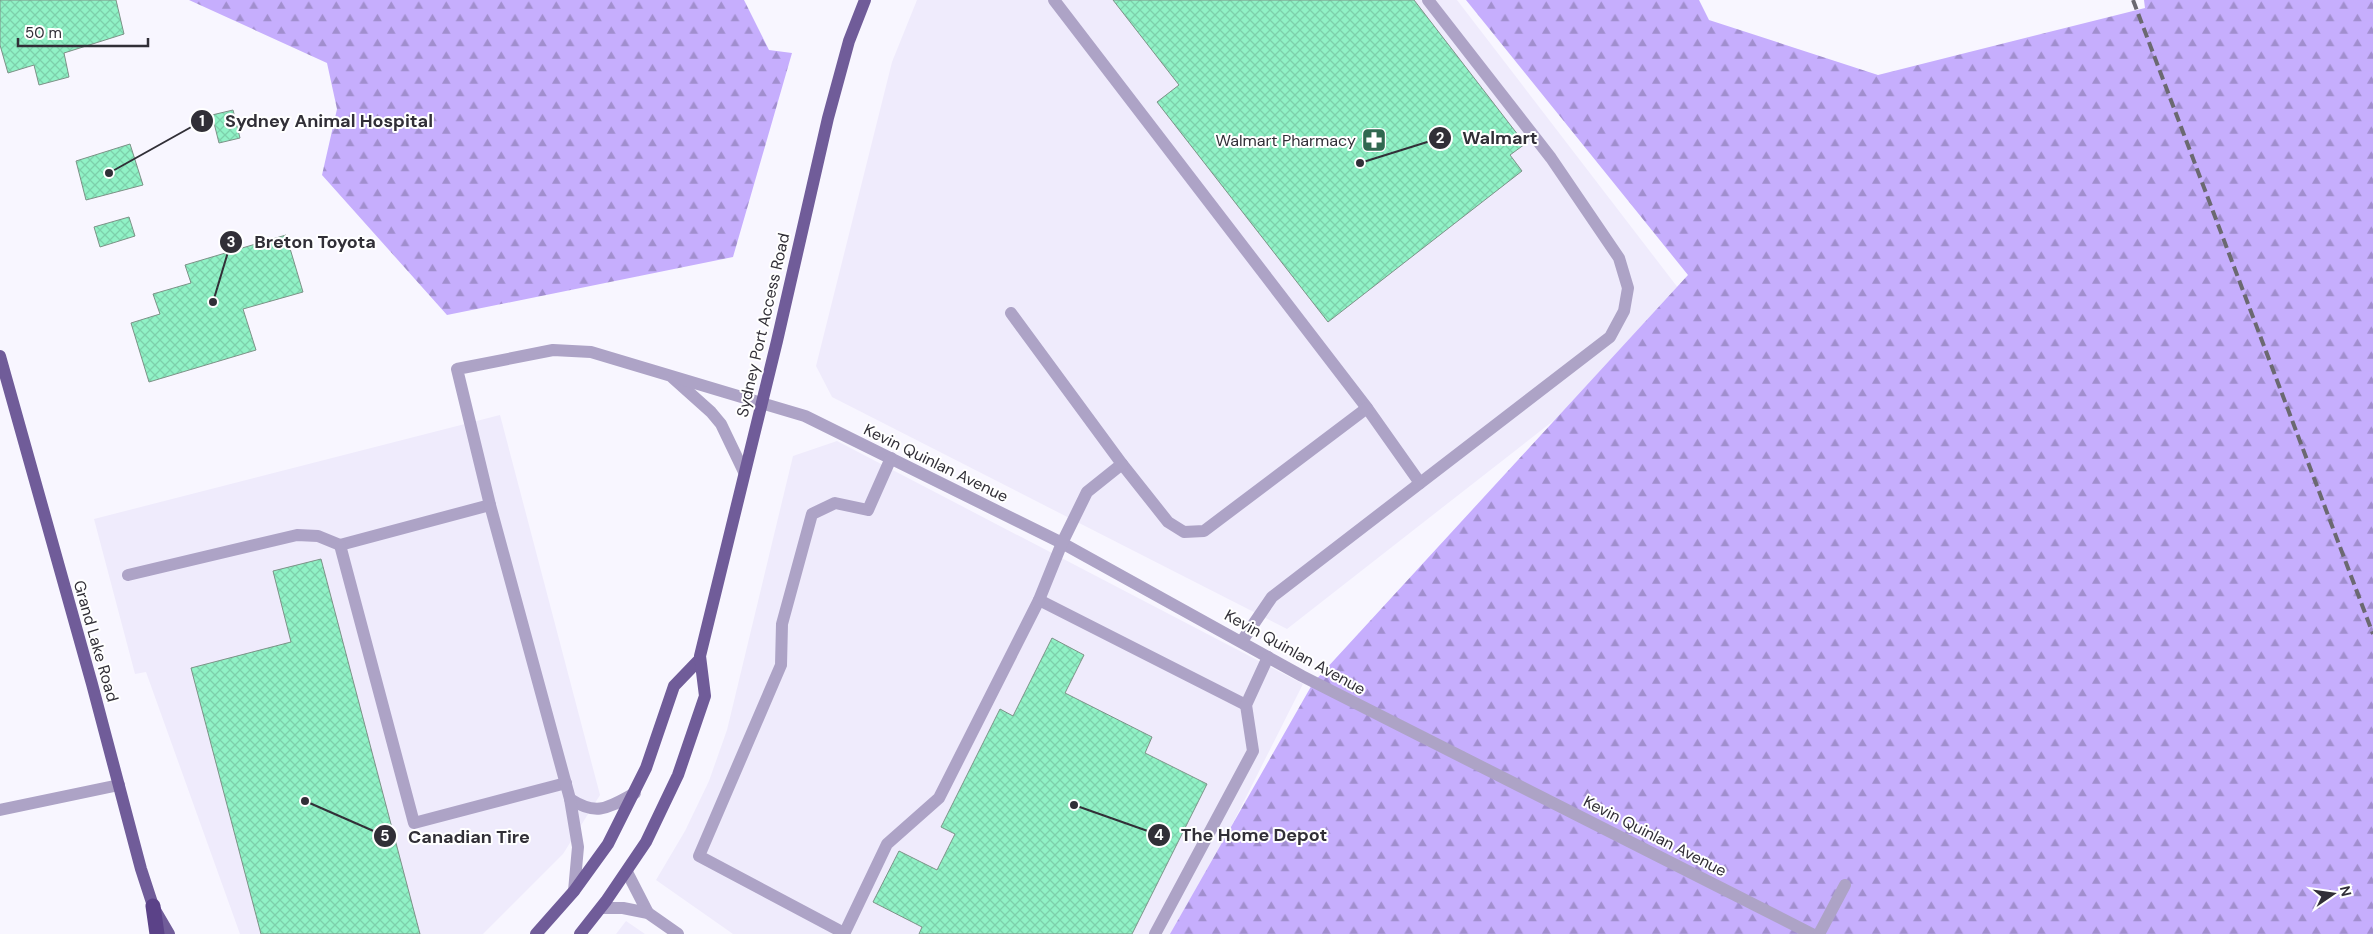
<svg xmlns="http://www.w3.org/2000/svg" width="2373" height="934" font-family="'DM Sans',sans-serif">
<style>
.built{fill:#efebfc}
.forest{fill:url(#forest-firs)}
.building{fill:url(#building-cross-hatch);stroke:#7c9287}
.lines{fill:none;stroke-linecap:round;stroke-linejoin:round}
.minor{stroke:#ada3c6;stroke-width:12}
.major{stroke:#705c99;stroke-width:12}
.highway{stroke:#5b4288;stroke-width:15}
.rail{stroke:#6b6971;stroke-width:4;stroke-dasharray:10 5;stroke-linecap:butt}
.labels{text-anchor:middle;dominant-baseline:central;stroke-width:4;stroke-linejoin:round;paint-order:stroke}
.poi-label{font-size:16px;fill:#312f37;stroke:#fff;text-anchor:end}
.street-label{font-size:16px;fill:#312f37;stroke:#fff}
.leader{fill:none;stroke:#312f37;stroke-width:2}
.callout-dot{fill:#312f37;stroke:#fff;stroke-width:2}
.mark-label{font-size:15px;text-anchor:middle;font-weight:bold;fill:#fff}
.callout-label{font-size:18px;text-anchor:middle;font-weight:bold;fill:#312f37;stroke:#fff;stroke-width:4;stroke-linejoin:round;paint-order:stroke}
</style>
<defs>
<pattern id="forest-firs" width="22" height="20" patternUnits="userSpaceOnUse" patternTransform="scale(1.25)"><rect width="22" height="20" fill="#c6aefd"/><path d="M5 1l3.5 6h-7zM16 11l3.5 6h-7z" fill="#a18ece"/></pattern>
<pattern id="building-cross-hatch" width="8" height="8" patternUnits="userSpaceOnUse" patternTransform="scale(1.25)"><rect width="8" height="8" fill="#90f2c6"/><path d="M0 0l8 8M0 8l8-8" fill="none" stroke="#7dd0ab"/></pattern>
</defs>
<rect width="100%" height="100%" fill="#f8f6ff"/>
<g class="built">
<path d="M917 0H1457L1695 310 1287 629 832 397 816 366 892 62Z"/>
<path d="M500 415 600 795 563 854 483 934H240L146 672 135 674 94 519Z"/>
<path d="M837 441 1303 684 1177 934H733L656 880 685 831 709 781 727 730 793 456Z"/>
<path d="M626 921 645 934H616Z"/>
</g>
<g class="forest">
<path d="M189 0H744L769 50 792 53 733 257 447 315 322 175 337 109 327 63Z"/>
<path d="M1466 0H1699L1709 20 1878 75 2145 8 2144 0H2373V934H1170L1313 683 1688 275Z"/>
</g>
<g class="building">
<path d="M0 0H116L124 34 64 53 69 77 39 85 34 65 8 73 0 45Z"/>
<path d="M1113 0H1414L1525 144 1510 155 1522 171 1328 322 1157 102 1179 85Z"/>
<path d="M233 110 240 138 219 143 212 115Z"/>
<path d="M130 144 143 185 86 200 76 161Z"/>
<path d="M129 217 135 236 100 247 94 227Z"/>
<path d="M286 235 303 292 243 309 256 350 149 382 131 323 160 314 153 294 191 283 185 265Z"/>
<path d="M321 559 420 934H261L191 668 291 642 273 571Z"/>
<path d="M1052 638 1084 655 1065 693 1152 737 1145 753 1207 784 1132 934H919L922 927 873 902 899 851 937 870 955 834 941 827 1000 709 1013 716Z"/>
</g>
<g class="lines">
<g class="minor">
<path d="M1054 0 1367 408 1420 483"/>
<path d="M673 378 711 412 721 424 744 472"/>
<path d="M1122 464 1168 522 1184 532 1204 531 1367 408"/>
<path d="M490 505 340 545 414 823 566 783"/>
<path d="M128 575 297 535 318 536 340 545"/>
<path d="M1039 600 1246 705"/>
<path d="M1242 641 1272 597 1610 337 1624 311 1628 288 1619 258 1551 158 1428 0"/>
<path d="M570 799C598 817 609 807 635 793"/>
<path d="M0 810 119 785"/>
<path d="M627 872 648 913"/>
<path d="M574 891 578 847 570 799 490 505 457 369 553 350 591 352 805 416 1062 543 1302 676 1812 934"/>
<path d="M601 908H623L648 913 678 934"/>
<path d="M844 933 699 856 781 665 782 624 812 514 835 503 868 510 891 458"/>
<path d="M844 934 887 844 939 798 1039 600 1062 543 1087 492 1122 464 1011 313"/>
<path d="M1155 934 1253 751 1246 705 1268 657"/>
<path d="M1819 934 1845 885"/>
</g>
<g class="major">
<path d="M0 356 92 684 141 869 156 915"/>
<path d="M155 910 169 934"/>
<path d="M536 934 574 891 608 844 646 768 674 686 699 660"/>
<path d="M580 934 606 901 646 842 678 775 705 696 700 656 777 341 828 118 849 41 865 0"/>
</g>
<path class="highway" d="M153 906 157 934"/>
<path class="rail" d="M2133 0 2373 634"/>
</g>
<defs>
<symbol id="pharmacy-square" viewBox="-11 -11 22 22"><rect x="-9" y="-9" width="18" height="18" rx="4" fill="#306850" stroke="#fff"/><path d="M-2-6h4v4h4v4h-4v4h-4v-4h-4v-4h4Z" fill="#fff"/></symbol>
</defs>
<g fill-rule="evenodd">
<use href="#pharmacy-square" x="1360" y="126" width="28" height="28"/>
</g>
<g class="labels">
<g class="poi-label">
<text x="1356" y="140">Walmart Pharmacy</text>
</g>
<g class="street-label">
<text transform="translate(763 325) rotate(-77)">Sydney Port Access Road</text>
<text transform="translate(936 463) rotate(26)">Kevin Quinlan Avenue</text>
<text transform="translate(96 641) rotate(74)">Grand Lake Road</text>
<text transform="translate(1295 652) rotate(29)">Kevin Quinlan Avenue</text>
<text transform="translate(1655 836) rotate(27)">Kevin Quinlan Avenue</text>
</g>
</g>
<path class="leader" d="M109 173L202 121M1360 163L1440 138M213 302L231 242M1074 805L1159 835M305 801L385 836"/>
<g class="callout-dot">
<circle cx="109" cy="173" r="5"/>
<circle cx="1360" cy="163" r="5"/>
<circle cx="213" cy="302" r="5"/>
<circle cx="1074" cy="805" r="5"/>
<circle cx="305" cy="801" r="5"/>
<circle cx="202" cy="121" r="12"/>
<circle cx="1440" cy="138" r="12"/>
<circle cx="231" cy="242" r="12"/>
<circle cx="1159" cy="835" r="12"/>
<circle cx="385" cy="836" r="12"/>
</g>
<g class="mark-label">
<text x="202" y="126">1</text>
<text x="1440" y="143">2</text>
<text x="231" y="247">3</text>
<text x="1159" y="840">4</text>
<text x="385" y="841">5</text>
</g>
<g class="callout-label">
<text x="329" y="127">Sydney Animal Hospital</text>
<text x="1500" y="144">Walmart</text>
<text x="315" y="248">Breton Toyota</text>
<text x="1254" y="841">The Home Depot</text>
<text x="469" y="843">Canadian Tire</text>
</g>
<g transform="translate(2333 894) rotate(77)" stroke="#ffffff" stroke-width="4" paint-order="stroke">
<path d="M0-4L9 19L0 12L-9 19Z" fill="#312f37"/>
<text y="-8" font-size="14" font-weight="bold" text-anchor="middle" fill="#312f37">N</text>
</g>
<path d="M18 38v8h130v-8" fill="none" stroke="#312f37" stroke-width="2.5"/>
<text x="25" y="38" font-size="15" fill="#312f37" stroke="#ffffff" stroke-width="4" paint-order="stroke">50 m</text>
</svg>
